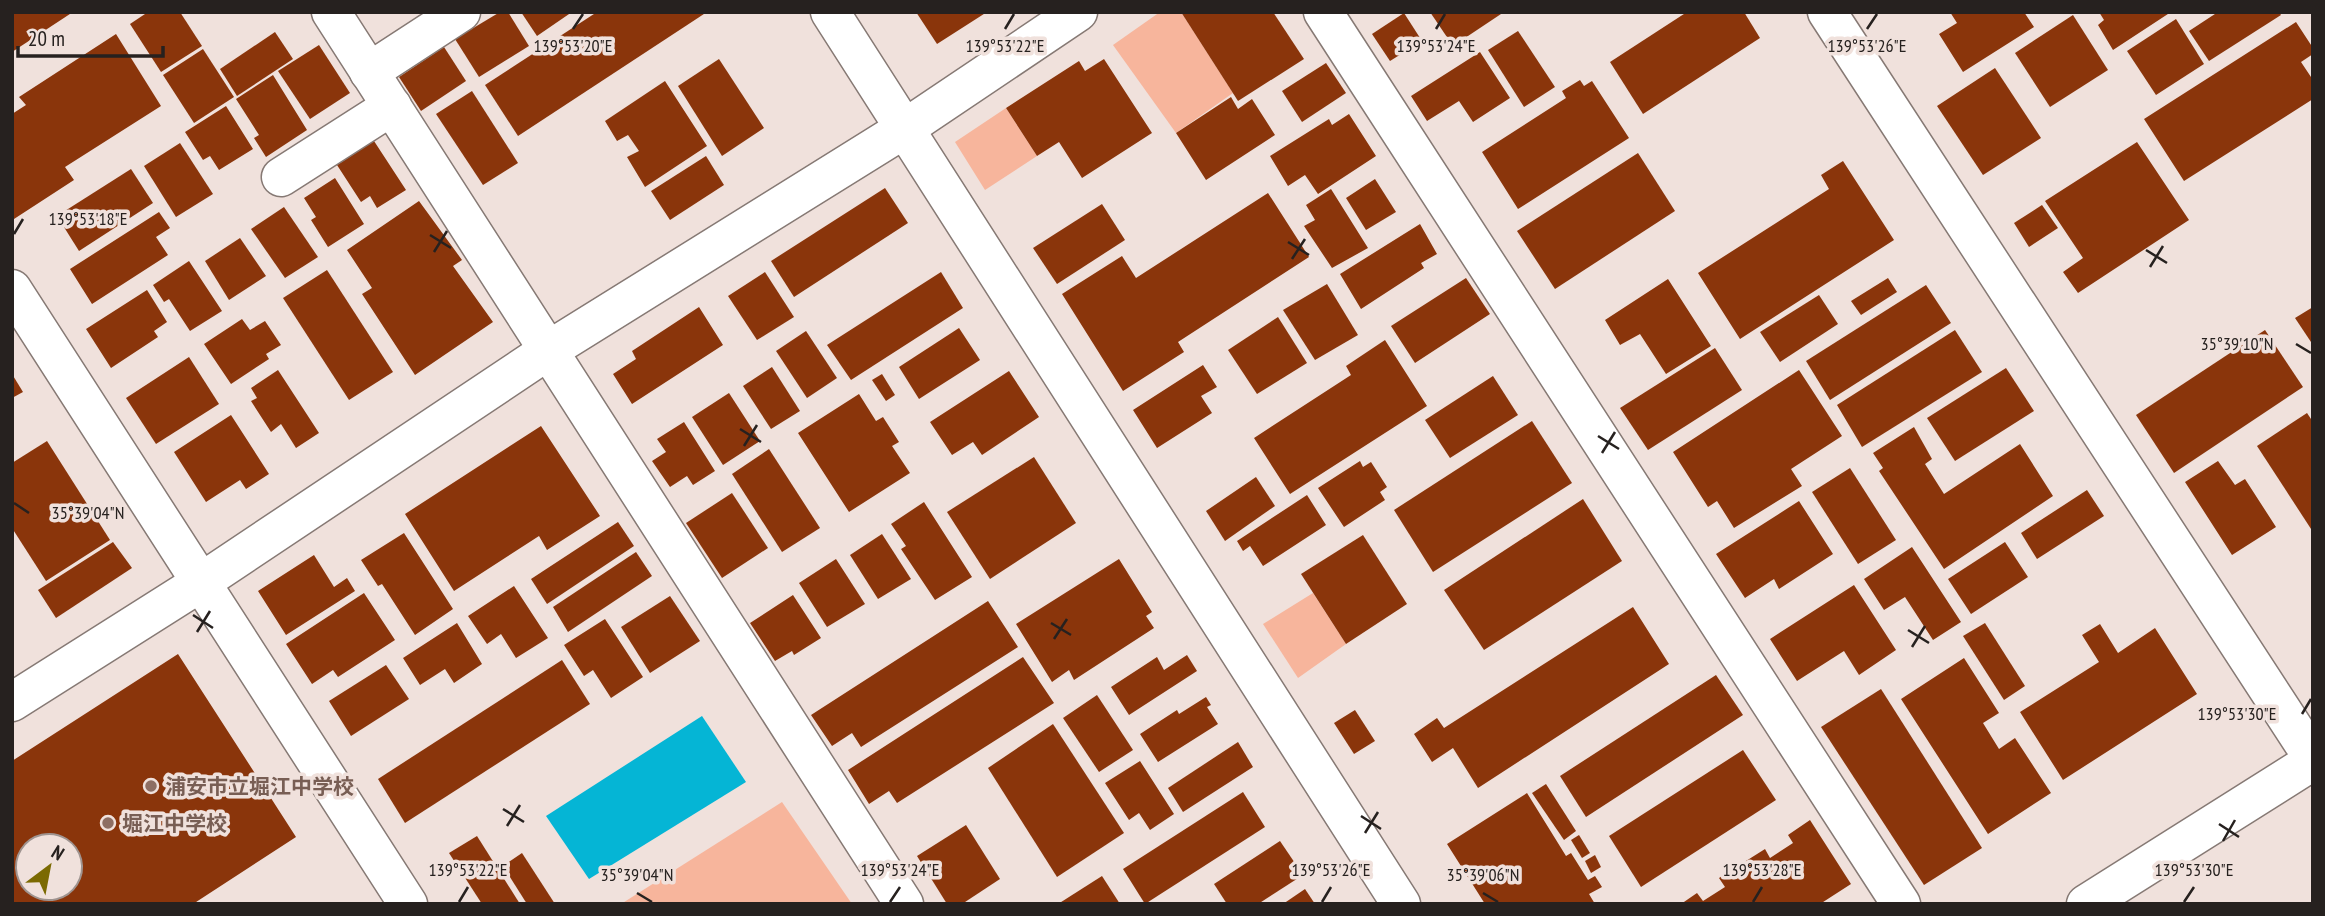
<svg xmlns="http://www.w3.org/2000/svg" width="2325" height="916" font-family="'PT Sans Narrow','Noto Sans JP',sans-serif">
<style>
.green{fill:#f7b59c}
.water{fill:#05b5d5}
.building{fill:#8a350b;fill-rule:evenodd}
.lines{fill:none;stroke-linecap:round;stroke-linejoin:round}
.minor-casing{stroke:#867974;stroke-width:41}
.minor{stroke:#fff;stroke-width:38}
.ticks{fill:none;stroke:#26211f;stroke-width:2.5}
.education-dot{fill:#8d6e63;stroke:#f0e1dc;stroke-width:2.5}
.labels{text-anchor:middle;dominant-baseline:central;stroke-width:7;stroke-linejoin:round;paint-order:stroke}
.education-label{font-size:21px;font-weight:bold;fill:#785e54;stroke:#f0e1dc;text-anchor:start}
.ticks-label{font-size:18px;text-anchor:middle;fill:#26211f;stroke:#f0e1dc;stroke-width:7;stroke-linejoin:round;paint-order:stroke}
</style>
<rect width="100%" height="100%" fill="#f0e1dc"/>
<g class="green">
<path d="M1160 12H1181L1233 93 1176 133 1113 45Z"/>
<path d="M1006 108 1037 156 985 190 955 142Z"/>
<path d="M1313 593 1346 644 1298 678 1263 624Z"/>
<path d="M782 802 852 904H621Z"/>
</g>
<path class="water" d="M702 716 746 782 589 879 546 816Z"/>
<g class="building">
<path d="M12 12H73L12 52Z"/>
<path d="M148 12H180L202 46 161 72 130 24Z"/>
<path d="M500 12H508L529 46 479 77 455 39Z"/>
<path d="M521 12H572L537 36Z"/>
<path d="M597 12H707L518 136 485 85Z"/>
<path d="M916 12H987L937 44Z"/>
<path d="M1181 12H1273L1304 59 1238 101Z"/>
<path d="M1430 12H1504L1453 46Z"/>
<path d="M1687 12H1744L1760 38 1643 114 1610 62Z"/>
<path d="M1950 12H2024L2034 27 1963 72 1939 34 1957 23Z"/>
<path d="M2099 12H2171L2113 50 2098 25 2104 20Z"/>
<path d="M2218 12H2279L2281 15 2209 61 2189 31Z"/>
<path d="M1404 13 1422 41 1390 61 1372 34Z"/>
<path d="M2073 15 2108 70 2050 107 2015 53Z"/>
<path d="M2176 19 2204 64 2156 95 2127 51Z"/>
<path d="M2296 22 2313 48V54L2301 62 2313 80V99L2184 181 2144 119Z"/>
<path d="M1518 31 1555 87 1524 107 1488 50Z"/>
<path d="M275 32 293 59 237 96 220 69Z"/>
<path d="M116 34 161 106 65 167 74 180 14 219 12 114 26 105 19 97Z"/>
<path d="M319 45 350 93 310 119 278 71Z"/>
<path d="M444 47 466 81 421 111 399 77Z"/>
<path d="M203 49 234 97 194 123 163 75Z"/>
<path d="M1480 52 1510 98 1473 122 1459 101 1427 121 1411 96Z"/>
<path d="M719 59 764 128 722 156 678 86Z"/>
<path d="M1104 59 1152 133 1082 178 1059 142 1037 156 1006 108 1079 61 1085 71Z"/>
<path d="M1326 63 1346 93 1302 122 1282 91Z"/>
<path d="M1995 68 2041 138 1983 175 1937 106Z"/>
<path d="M273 75 307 130 266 157 254 138 259 135 236 99Z"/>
<path d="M1580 80 1584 86 1592 81 1629 138 1518 209 1482 152 1566 98 1562 91Z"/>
<path d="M665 81 707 146 645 187 627 157 639 151 628 135 617 141 605 121Z"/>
<path d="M472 91 518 163 483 185 436 114Z"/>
<path d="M1231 97 1238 109 1252 99 1275 135 1206 180 1176 133Z"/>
<path d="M226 106 253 149 219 170 210 156 203 160 185 132Z"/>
<path d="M1349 114 1376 156 1318 194 1305 175 1288 186 1270 156 1329 119 1332 125Z"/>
<path d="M374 141 406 190 377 208 370 196 361 202 337 165Z"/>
<path d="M2137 142 2189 220 2078 293 2063 272 2083 258 2045 201Z"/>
<path d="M180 143 213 194 176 217 144 166Z"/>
<path d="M1638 153 1675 211 1555 289 1517 231Z"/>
<path d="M706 156 724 185 670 220 651 191Z"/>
<path d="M1843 161 1894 240 1740 339 1698 273 1829 189 1821 175Z"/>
<path d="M131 169 153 203 79 251 57 216Z"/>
<path d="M335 178 364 224 328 247 311 220 316 217 304 198Z"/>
<path d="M1375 179 1396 212 1366 230 1346 198Z"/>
<path d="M885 188 908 223 794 297 771 261Z"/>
<path d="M1331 189 1368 248 1332 268 1304 226 1315 220 1306 205Z"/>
<path d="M1268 193 1309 257 1178 342 1184 352 1123 391 1062 294 1122 256 1136 278Z"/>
<path d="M419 201 462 260 453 266 493 322 415 375 362 294 372 288 347 250Z"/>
<path d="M1102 204 1125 240 1057 284 1033 248Z"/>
<path d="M2042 205 2058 228 2029 247 2014 223Z"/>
<path d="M284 207 318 257 285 278 251 229Z"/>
<path d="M159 212 170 228 156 237 168 255 92 304 70 269Z"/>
<path d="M1420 224 1437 254 1421 263 1424 268 1361 309 1340 274Z"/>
<path d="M240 238 266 276 229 300 205 261Z"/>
<path d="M189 261 222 311 190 331 169 299 164 302 153 285Z"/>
<path d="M327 270 393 372 349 400 283 298Z"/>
<path d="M765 272 794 317 757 340 728 296Z"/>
<path d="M941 272 963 308 851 380 827 345Z"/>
<path d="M1466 278 1490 314 1415 363 1391 326Z"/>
<path d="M1888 278 1897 292 1861 315 1851 301Z"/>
<path d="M1668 279 1711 346 1666 374 1640 334 1620 345 1605 320Z"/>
<path d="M1327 284 1358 335 1315 360 1283 310Z"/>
<path d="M1926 285 1951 323 1830 400 1806 361Z"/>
<path d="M147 290 167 322 154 331 158 337 111 368 86 329Z"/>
<path d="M1819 295 1838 324 1780 362 1760 332Z"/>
<path d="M699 307 723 345 632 404 613 374 636 359 632 351Z"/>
<path d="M2313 307V345L2295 318Z"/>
<path d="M1278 317 1307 363 1257 394 1228 350Z"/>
<path d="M242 319 250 330 265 321 281 345 266 354 269 359 231 384 204 344Z"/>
<path d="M959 328 980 360 919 399 899 367Z"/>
<path d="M1955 330 1982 372 1862 447 1837 405Z"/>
<path d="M2265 330 2303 387 2174 473 2136 415Z"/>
<path d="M806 331 837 378 807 398 776 351Z"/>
<path d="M1385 340 1427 406 1290 494 1254 438 1351 375 1346 366Z"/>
<path d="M1715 348 1742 390 1648 450 1620 408Z"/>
<path d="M189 357 219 404 156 444 126 398Z"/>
<path d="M1203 365 1217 387 1201 396 1212 413 1157 448 1133 410Z"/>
<path d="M772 367 800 411 771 429 743 386Z"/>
<path d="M2006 368 2034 411 1955 461 1927 418Z"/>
<path d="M278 370 319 433 296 448 281 424 271 432 251 401 257 398 251 388Z"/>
<path d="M1799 370 1842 436 1791 469 1802 486 1734 528 1717 501 1708 507 1673 452Z"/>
<path d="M1009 371 1039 417 982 455 973 442 952 455 930 422Z"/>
<path d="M12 374 23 392 12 398Z"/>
<path d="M882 374 895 395 886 401 872 380Z"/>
<path d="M1493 376 1518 415 1450 458 1425 420Z"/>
<path d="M729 393 760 441 723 465 692 417Z"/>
<path d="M859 394 876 421 883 417 899 442 892 446 910 473 849 512 798 433Z"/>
<path d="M2307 413 2313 422V532L2257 446Z"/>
<path d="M231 415 269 474 246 489 240 480 206 502 174 452Z"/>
<path d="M1532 421 1572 483 1433 572 1394 510Z"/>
<path d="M684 422 715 471 693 485 687 476 670 487 652 461 666 452 657 439Z"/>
<path d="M541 426 600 516 547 550 539 536 454 591 405 514Z"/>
<path d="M1914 427 1932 459 1925 464 1944 494 2020 444 2053 496 1944 569 1879 471 1883 468 1873 453Z"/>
<path d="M47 441 110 540 46 581 12 528V463Z"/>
<path d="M769 449 820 528 782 552 732 474Z"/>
<path d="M1034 457 1076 523 990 579 947 512Z"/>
<path d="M1360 461 1363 467 1371 462 1387 487 1380 492 1385 500 1344 527 1318 488Z"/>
<path d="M2218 461 2235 485 2245 479 2276 527 2232 555 2185 482Z"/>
<path d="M1850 468 1896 540 1858 564 1812 492Z"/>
<path d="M1256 477 1275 506 1225 541 1206 511Z"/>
<path d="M2087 490 2104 516 2037 559 2021 533Z"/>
<path d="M732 493 768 548 722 578 686 523Z"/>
<path d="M1307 495 1326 525 1263 566 1250 546 1243 551 1237 541Z"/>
<path d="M1583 499 1622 561 1484 650 1444 590Z"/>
<path d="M1799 501 1833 554 1779 589 1774 579 1745 598 1716 554Z"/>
<path d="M924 502 972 577 935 600 901 549 906 546 891 524Z"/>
<path d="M618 522 634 546 547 604 531 579Z"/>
<path d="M404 533 453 609 415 635 382 584 378 586 361 560Z"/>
<path d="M882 534 911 579 878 599 850 555Z"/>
<path d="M1363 535 1407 604 1346 644 1301 574Z"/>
<path d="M113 542 132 568 56 618 38 590Z"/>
<path d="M2005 542 2028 577 1971 614 1948 579Z"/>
<path d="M1912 547 1961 622 1933 640 1905 597 1884 610 1864 579Z"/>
<path d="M636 552 652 576 568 632 553 607Z"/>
<path d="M314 555 334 587 347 578 355 591 286 635 258 591Z"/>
<path d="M836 559 865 604 827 627 799 583Z"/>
<path d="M1119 559 1152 612 1146 616 1154 628 1074 680 1069 670 1052 682 1016 624Z"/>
<path d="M1854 585 1896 650 1859 675 1844 651 1797 681 1770 639Z"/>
<path d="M514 586 548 638 516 658 501 634 487 644 468 616Z"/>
<path d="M364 593 395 640 338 677 333 670 312 684 286 644Z"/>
<path d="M793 595 821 638 794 655 792 651 775 661 750 623Z"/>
<path d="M670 596 700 641 650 673 621 627Z"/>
<path d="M988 601 1018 647 861 747 852 733 832 746 811 715Z"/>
<path d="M1633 607 1669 664 1478 788 1453 748 1432 762 1414 734 1437 718 1444 728Z"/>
<path d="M605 619 643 677 611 698 593 670 584 676 564 645Z"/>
<path d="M457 623 482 664 454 683 445 669 420 685 403 658Z"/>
<path d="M1985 623 2025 686 2004 700 1963 636Z"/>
<path d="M2100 624 2118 653 2155 628 2197 694 2063 780 2020 712 2099 662 2082 635Z"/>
<path d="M178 654 296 837 193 904H12V761ZM28 846H70V888H28Z"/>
<path d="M1187 655 1197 671 1129 715 1111 687 1157 657 1164 670Z"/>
<path d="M1023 657 1054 703 897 803 889 791 869 804 848 770Z"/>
<path d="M1964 658 1999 713 1983 723 1999 749 2015 738 2051 793 1988 834 1901 699Z"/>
<path d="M562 660 590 704 405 823 378 779Z"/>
<path d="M386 665 409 699 351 736 329 701Z"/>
<path d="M1716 675 1743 715 1586 817 1560 776Z"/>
<path d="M1881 689 1982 848 1924 885 1821 727Z"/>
<path d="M1097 695 1133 750 1099 772 1063 718Z"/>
<path d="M1206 697 1211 705 1207 707 1218 724 1158 762 1140 734 1177 710 1179 714Z"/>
<path d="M1355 710 1375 741 1354 754 1334 723Z"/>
<path d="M1053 724 1124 833 1057 877 988 768Z"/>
<path d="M1238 742 1253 767 1183 812 1168 788Z"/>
<path d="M1743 750 1776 800 1641 887 1609 836Z"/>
<path d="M1140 761 1174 814 1150 830 1139 813 1129 820 1105 783Z"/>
<path d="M1546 784 1576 831 1564 840 1532 793Z"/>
<path d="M1243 792 1265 827 1145 904 1123 869Z"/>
<path d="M1527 793 1566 856 1571 853 1588 880 1595 876 1602 887 1589 894 1595 904H1485L1447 844Z"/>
<path d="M1810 820 1851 884 1820 904H1681L1697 893 1703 901 1725 887 1719 878 1765 849 1770 858 1793 843 1788 835Z"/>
<path d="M966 825 1000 879 962 904H947L917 856Z"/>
<path d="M1579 835 1590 853 1582 858 1571 840Z"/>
<path d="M477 836 520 904H482L449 853Z"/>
<path d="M1280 841 1303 875 1258 904H1227L1214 884Z"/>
<path d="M522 853 555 904H527L503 866Z"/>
<path d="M1595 855 1601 867 1591 873 1585 861Z"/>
<path d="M1102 876 1120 904H1058Z"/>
<path d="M1305 889 1315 904H1283Z"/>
</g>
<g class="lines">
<defs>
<g id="minor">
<path d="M331 12 904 904"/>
<path d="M830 12 1401 904"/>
<path d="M1323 12 1901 904"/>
<path d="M1827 12 2313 758"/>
<path d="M369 72 461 12"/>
<path d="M281 177 392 106"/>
<path d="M12 289 408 904"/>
<path d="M12 702 200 583 549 350 904 129 1078 12"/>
<path d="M2086 904 2313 761"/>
</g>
</defs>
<use href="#minor" class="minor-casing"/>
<use href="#minor" class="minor"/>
</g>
<path class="ticks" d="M573 29 583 14M1005 29 1014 14M1436 29 1445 14M1867 29 1877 14M14 234 23 219M430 235 451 248M1288 242 1309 255M2146 250 2167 263M434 252 447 231M1292 259 1305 239M2150 267 2163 246M2296 344 2311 353M740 429 761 442M1598 436 1619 449M744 446 757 425M1602 453 1615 432M14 503 29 513M193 615 213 628M1051 623 1071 635M1908 630 1929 643M197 632 210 611M1054 639 1067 619M1912 647 1925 626M2302 714 2311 699M503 809 524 822M1361 816 1381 829M2219 824 2239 837M507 826 520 805M1365 833 1378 812M2223 841 2235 820M637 893 652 902M1483 893 1498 902M459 902 468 887M890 902 900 887M1322 902 1331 887M1753 902 1762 887M2184 902 2194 887"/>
<g class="education-dot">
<circle cx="151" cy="786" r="7"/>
<circle cx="108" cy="823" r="7"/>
</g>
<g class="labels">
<g class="education-label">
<text x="165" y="786">浦安市立堀江中学校</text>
<text x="122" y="823">堀江中学校</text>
</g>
</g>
<g class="ticks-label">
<text x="573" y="52">139°53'20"E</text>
<text x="1005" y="52">139°53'22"E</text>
<text x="1436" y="52">139°53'24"E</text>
<text x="1867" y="52">139°53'26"E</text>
<text x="88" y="225">139°53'18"E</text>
<text x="2237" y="350">35°39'10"N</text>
<text x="88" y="519">35°39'04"N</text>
<text x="2237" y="720">139°53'30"E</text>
<text x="468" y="876">139°53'22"E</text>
<text x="900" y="876">139°53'24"E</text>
<text x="1331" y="876">139°53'26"E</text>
<text x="1762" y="876">139°53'28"E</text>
<text x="2194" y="876">139°53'30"E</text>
<text x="637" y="881">35°39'04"N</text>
<text x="1483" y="881">35°39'06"N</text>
</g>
<rect width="2325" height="916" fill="none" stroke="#26211f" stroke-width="28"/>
<g transform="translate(49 867) rotate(32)"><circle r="33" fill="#f0e1dc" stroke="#9f9490" stroke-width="2"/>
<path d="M0-5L12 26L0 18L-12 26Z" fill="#7b6a02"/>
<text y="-10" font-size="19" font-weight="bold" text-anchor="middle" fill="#26211f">N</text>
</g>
<path d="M18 46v10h145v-10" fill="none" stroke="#26211f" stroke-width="3.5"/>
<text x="28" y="46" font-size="21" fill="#26211f" stroke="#f0e1dc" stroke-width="5" paint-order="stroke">20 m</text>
</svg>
